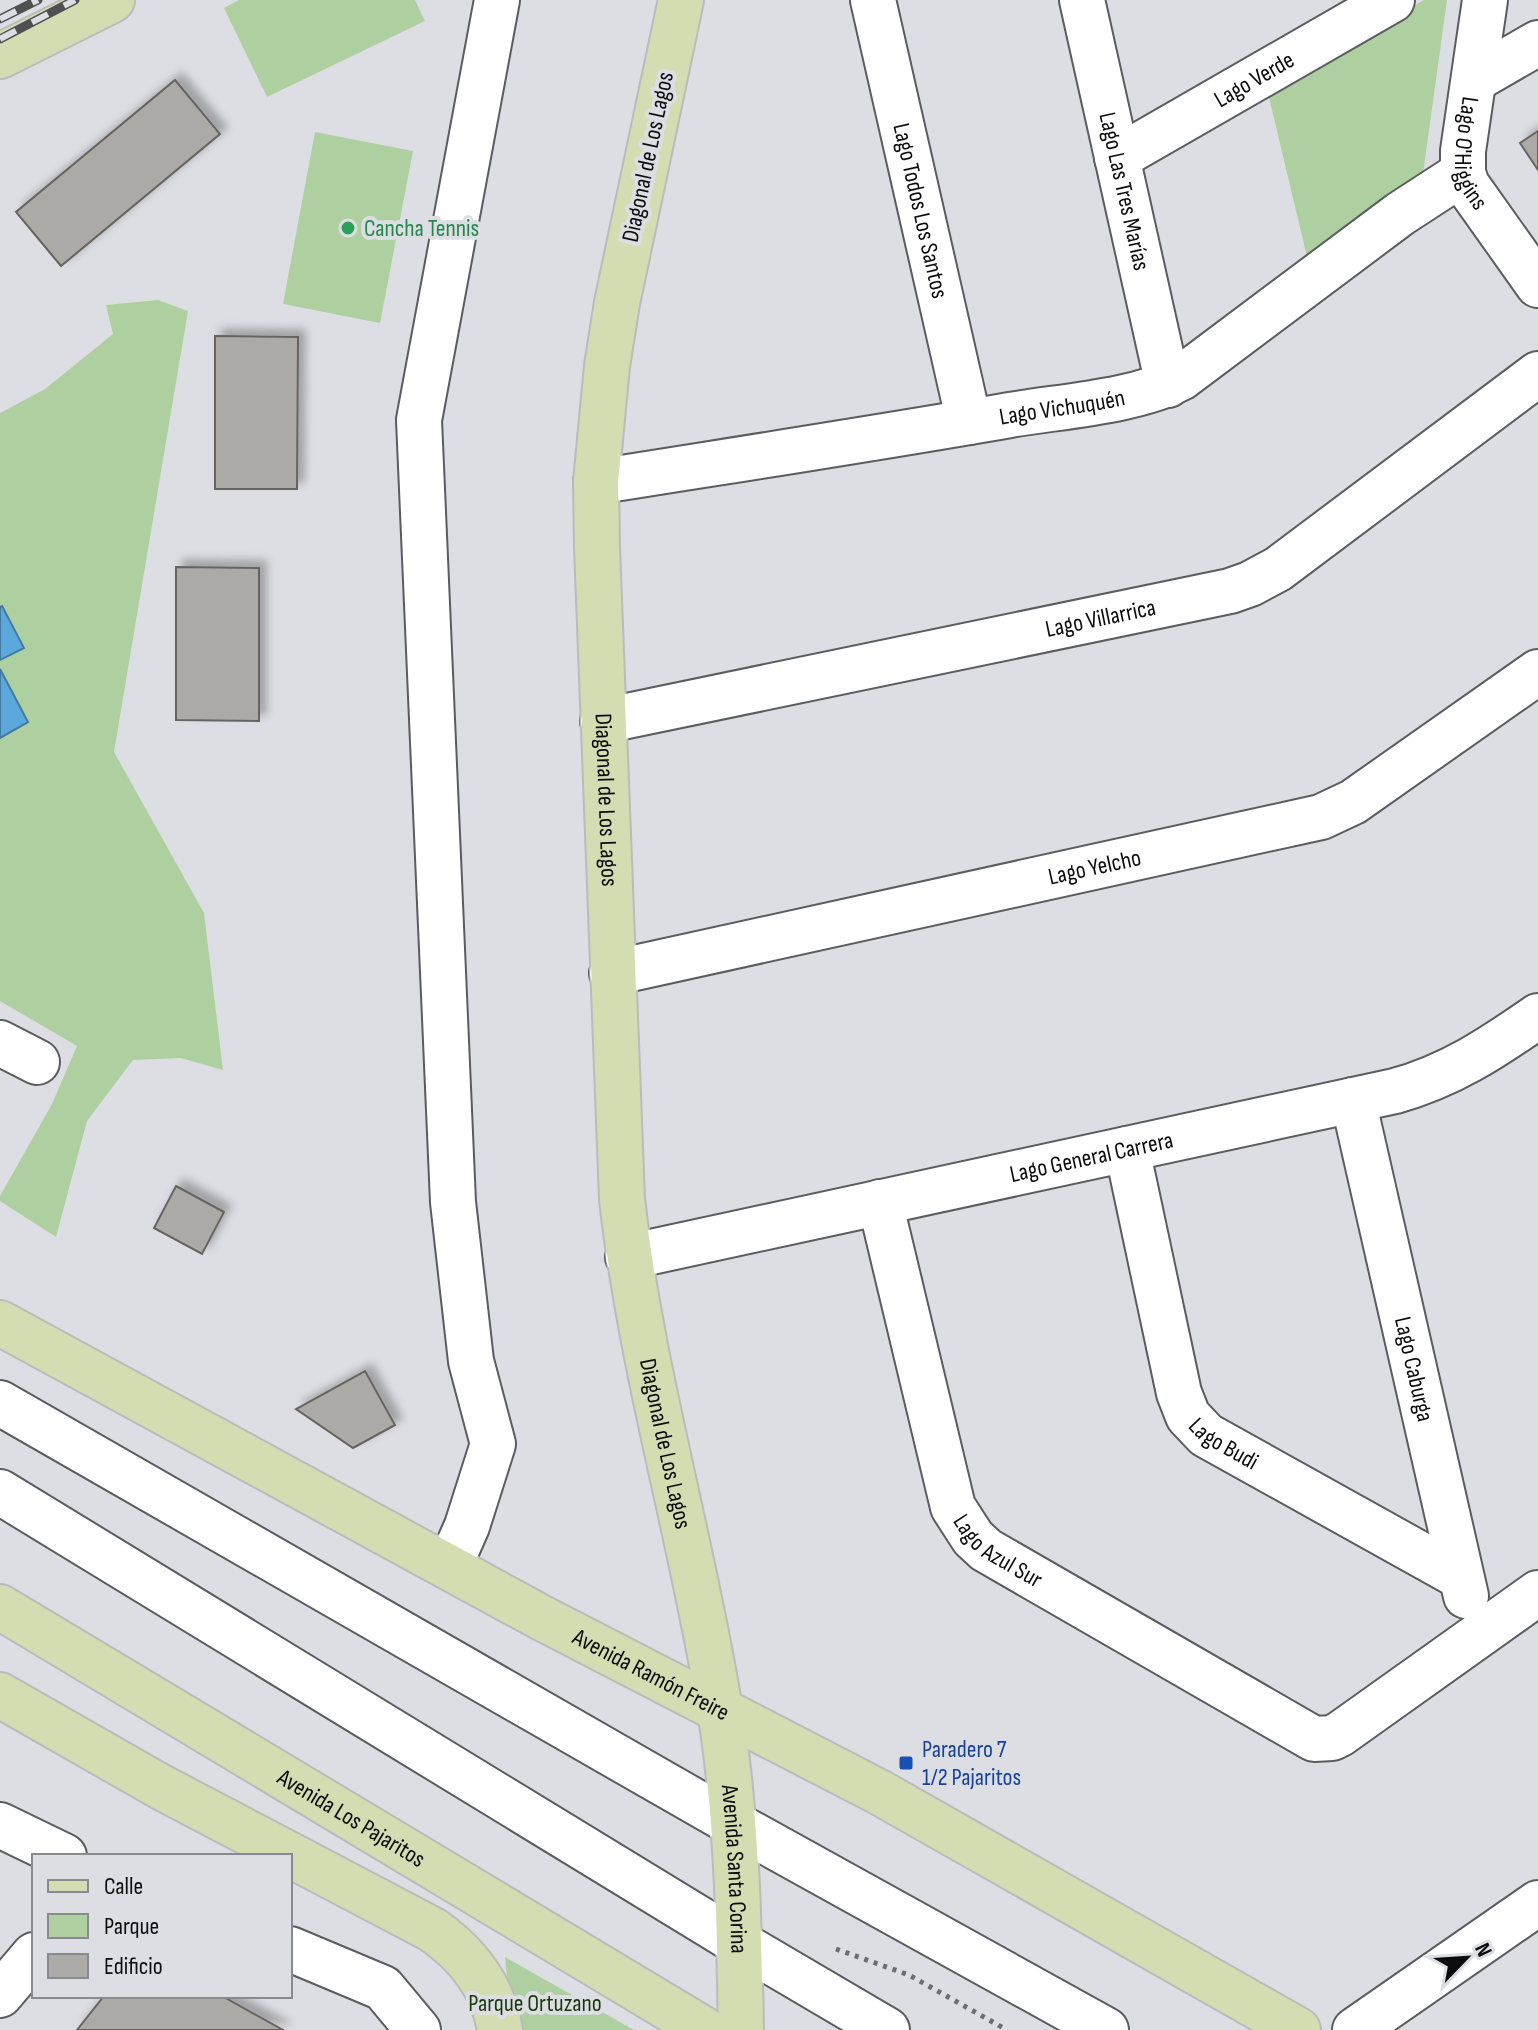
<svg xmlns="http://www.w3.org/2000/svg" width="1538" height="2030" font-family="'Sofia Sans Condensed',sans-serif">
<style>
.green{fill:#aed0a1}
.water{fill:#5ba9db;stroke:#437a9e;stroke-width:2}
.building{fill:#acaaa6;stroke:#666460;stroke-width:2;filter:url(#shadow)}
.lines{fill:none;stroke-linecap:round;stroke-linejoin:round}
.minor-casing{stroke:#5b5c60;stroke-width:48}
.major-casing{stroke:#bbbbbc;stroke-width:48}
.path{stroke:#6d6d70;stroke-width:5;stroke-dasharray:4 6;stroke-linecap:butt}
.minor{stroke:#fff;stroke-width:44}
.major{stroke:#d4dcb2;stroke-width:44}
.rail-casing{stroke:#505053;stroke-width:9}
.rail{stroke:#dddee3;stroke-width:6;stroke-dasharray:18;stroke-linecap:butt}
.leisure-dot{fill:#2e9e5b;stroke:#dddee3;stroke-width:3}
.transit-dot{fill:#1a4fb4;stroke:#dddee3;stroke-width:3}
.labels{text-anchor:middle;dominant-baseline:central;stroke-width:8;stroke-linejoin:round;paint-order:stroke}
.street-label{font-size:24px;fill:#0c0c0e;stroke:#dddee3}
.leisure-label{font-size:24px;fill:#27864d;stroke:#dddee3;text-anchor:start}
.transit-label{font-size:24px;fill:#164399;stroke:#dddee3;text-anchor:start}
.park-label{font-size:24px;fill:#19390a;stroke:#dddee3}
</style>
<defs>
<filter id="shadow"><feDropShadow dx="7" dy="-7" stdDeviation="4" flood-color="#0004"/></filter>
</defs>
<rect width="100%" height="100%" fill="#dddee3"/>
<g class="green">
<path d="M239 0H415L425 21 267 97 224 8Z"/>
<path d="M1424 0H1447L1422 181 1308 261 1267 89Z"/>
<path d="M315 132 413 151 380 323 283 304Z"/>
<path d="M158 300 188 311 114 752 204 913 223 1070 181 1058 133 1060 87 1121 56 1237 0 1201V1196L52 1104 77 1046 0 1001V413L45 389 113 334 106 305Z"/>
<path d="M505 1957 634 2030H512Z"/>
</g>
<g class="water">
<path d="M2 606 24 648 0 660V607Z"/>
<path d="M0 669 28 722 0 738Z"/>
</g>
<g class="building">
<path d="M175 80 220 134 61 266 16 212Z"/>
<path d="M1538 131V170L1520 143Z"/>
<path d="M215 336 298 337 297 489H215Z"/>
<path d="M176 567 259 568V721L176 720Z"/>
<path d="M176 1186 224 1212 202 1254 154 1228Z"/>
<path d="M365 1371 395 1425 353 1448 296 1409Z"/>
<path d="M104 1996H222L283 2030H77Z"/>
</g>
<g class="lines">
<defs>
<g id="minor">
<path id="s1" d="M873 0 969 422"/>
<path id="s2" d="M1082 0 1168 385"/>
<path id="s3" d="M1485 0 1463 151V173L1467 185 1538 285"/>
<path d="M1474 80 1538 43"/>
<path id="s4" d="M1117 158 1392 0"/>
<path id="s5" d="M596 482C734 460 872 439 1010 415 1062 406 1134 402 1181 378L1400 214 1463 173"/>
<path id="s6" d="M603 721 1230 591 1250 584 1278 569 1538 374"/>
<path id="s7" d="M612 973 1321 817 1353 802 1538 672"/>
<path d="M0 1043 37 1062"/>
<path id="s8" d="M1353 1100 1466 1596"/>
<path id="s9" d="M1127 1149 1179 1393 1188 1416 1206 1435 1461 1577"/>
<path id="s10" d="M880 1202 953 1507 973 1538 986 1550 1314 1739 1332 1738 1340 1734 1538 1593"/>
<path id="s11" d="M628 1257 1395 1091C1450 1076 1492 1048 1538 1016"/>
<path d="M0 1403 734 1824 1106 2030"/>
<path d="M0 1492 739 1943 887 2030"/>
<path d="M449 1567 467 1526 493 1444 471 1361 453 1202 419 420 497 0"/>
<path d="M0 1825 64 1856"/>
<path d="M290 1949 383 1988 418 2030"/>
<path d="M0 1995 34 1955"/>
<path d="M1355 2030 1538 1903"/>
</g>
<g id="major">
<path id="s12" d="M681 0 617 303 607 366 596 482 597 547 622 1199C641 1369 691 1535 719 1704 737 1812 739 1921 741 2030"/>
<path d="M0 56 112 0"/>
<path id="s13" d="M0 1323 542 1618 879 1792 1298 2030"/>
<path id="s14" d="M0 1607 705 2030"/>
<path d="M0 1695 161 1787 433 1930C468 1955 493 1986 500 2030"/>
</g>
</defs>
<use href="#minor" class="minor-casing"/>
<use href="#major" class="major-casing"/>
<path class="path" d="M836 1949 909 1975 1007 2030"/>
<use href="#minor" class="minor"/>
<use href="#major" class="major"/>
<defs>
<g id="rail">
<path d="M0 19 38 0"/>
<path d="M0 39 75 0"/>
</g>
</defs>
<use href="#rail" class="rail-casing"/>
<use href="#rail" class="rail"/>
</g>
<circle class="leisure-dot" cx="348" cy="228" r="8"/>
<rect class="transit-dot" x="898" y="1755" width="16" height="16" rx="4"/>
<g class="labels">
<g class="street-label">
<text stroke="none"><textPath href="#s4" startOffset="158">Lago Verde</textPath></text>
<text stroke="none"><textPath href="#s3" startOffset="156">Lago O'Higgins</textPath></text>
<text transform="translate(648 157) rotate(-78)">Diagonal de Los Lagos</text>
<text stroke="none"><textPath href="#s2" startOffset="196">Lago Las Tres Marías</textPath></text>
<text stroke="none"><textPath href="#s1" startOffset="216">Lago Todos Los Santos</textPath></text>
<text stroke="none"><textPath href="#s5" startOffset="472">Lago Vichuquén</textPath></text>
<text stroke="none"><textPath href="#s6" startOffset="508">Lago Villarrica</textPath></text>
<text stroke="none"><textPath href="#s12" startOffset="808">Diagonal de Los Lagos</textPath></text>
<text stroke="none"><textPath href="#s7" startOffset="494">Lago Yelcho</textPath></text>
<text stroke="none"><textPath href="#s11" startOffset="474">Lago General Carrera</textPath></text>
<text stroke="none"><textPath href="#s8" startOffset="276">Lago Caburga</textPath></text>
<text stroke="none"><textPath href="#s9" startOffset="320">Lago Budi</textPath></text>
<text stroke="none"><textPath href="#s12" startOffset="1456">Diagonal de Los Lagos</textPath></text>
<text stroke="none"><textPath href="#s10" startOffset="378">Lago Azul Sur</textPath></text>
<text stroke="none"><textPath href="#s13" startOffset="740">Avenida Ramón Freire</textPath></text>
<text stroke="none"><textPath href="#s14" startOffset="410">Avenida Los Pajaritos</textPath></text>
<text stroke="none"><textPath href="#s12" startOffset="1888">Avenida Santa Corina</textPath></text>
</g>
<g class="leisure-label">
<text x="364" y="228">Cancha Tennis</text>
</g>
<g class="transit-label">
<text x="922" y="1749">Paradero 7<tspan x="922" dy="28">1/2 Pajaritos</tspan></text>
</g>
<g class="park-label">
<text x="535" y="2003">Parque Ortuzano</text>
</g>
</g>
<rect x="32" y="1854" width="260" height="144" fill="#dddee3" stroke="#898a8e" stroke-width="2"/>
<rect x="48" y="1880" width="40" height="12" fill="#d4dcb2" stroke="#898a8e" stroke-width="2"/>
<text x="104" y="1894" font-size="24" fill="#0c0c0e">Calle</text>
<rect x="48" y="1914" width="40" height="24" fill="#aed0a1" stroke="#898a8e" stroke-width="2"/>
<text x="104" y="1934" font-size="24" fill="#0c0c0e">Parque</text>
<rect x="48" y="1954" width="40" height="24" fill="#acaaa6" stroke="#898a8e" stroke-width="2"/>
<text x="104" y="1974" font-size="24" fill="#0c0c0e">Edificio</text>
<g transform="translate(1466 1958) rotate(65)" stroke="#dddee3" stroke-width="6" paint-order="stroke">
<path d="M0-6L14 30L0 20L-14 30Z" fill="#0c0c0e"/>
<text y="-12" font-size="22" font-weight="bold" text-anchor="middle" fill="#0c0c0e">N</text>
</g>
</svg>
